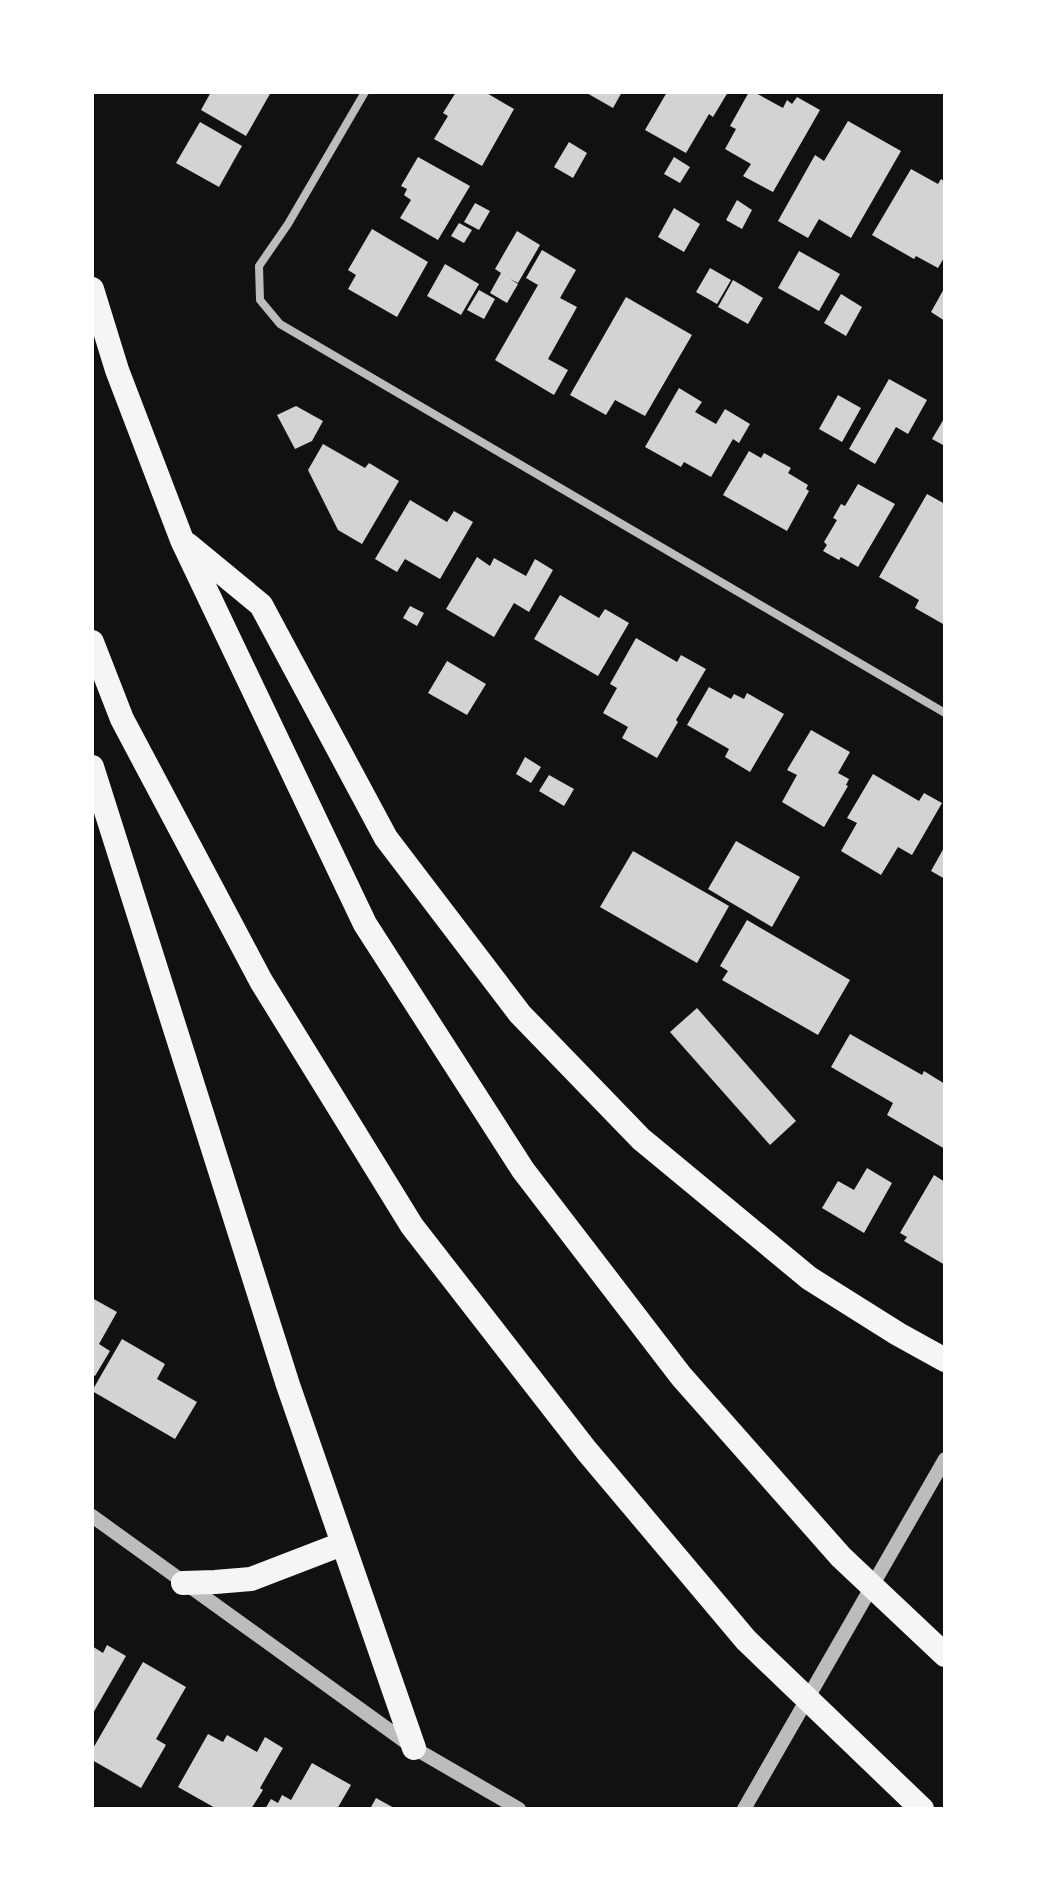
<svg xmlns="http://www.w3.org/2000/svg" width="1037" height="1901" font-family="'Space Grotesk',sans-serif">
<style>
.building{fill:#d3d3d3}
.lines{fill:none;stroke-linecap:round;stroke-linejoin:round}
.minor{stroke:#bcbcbc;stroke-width:8}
.tertiary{stroke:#bcbcbc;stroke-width:14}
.motorway{stroke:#f5f5f5;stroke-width:24}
</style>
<rect width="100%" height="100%" fill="#111"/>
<g class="building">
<path d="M211 92H271L246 136 201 110Z"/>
<path d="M456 92H485L514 109 482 166 434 139 448 116 443 113Z"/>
<path d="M585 92H622L613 108Z"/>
<path d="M667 92H728L713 117 709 114 686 153 645 130Z"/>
<path d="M749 92H754L783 108 787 100 792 104 797 97 820 110 773 192 743 176 751 164 725 149 736 129 730 126Z"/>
<path d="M848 121 901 151 851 238 819 219 808 238 778 221 815 155 824 161Z"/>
<path d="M200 122 242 146 219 187 176 163Z"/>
<path d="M569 142 587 153 573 178 554 167Z"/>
<path d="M418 157 470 186 438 240 400 218 411 200 404 195 407 189 401 186Z"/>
<path d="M674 157 690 167 680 183 664 174Z"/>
<path d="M911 169 938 184 941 179 945 182V256L938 268 916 256 914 259 872 235Z"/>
<path d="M737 200 752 210 742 229 726 220Z"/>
<path d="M475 203 490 211 479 230 464 222Z"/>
<path d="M674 208 700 224 684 252 658 237Z"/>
<path d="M459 223 472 230 464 243 451 236Z"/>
<path d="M372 229 428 262 397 317 348 289 356 275 348 270Z"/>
<path d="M517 231 540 245 518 283 510 279 518 284 507 303 490 293 501 273 495 269Z"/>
<path d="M542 250 576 270 560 298 577 307 548 359 568 370 554 395 495 360 538 285 526 278Z"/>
<path d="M799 251 840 274 819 311 778 288Z"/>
<path d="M445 264 479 284 461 315 427 296Z"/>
<path d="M710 268 731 280 717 304 696 292Z"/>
<path d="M733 280 763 298 748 324 718 307Z"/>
<path d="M945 287V321L931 312Z"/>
<path d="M479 290 495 299 484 319 467 310Z"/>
<path d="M841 294 862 307 846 336 824 323Z"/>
<path d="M626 297 692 335 645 416 615 400 606 415 570 395Z"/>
<path d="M889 379 927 400 908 434 896 427 875 464 849 449Z"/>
<path d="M679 388 702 402 695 412 716 424 725 409 750 424 739 443 733 439 711 477 684 462 681 467 645 447Z"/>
<path d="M838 395 861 408 842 442 819 429Z"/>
<path d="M296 406 323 421 312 441 295 449 277 415Z"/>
<path d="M945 417V446L932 439Z"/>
<path d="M323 444 365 468 369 463 399 481 362 544 338 530 308 470Z"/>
<path d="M749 451 761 458 764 453 791 468 788 473 808 485 806 489 809 491 787 531 723 495Z"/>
<path d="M858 484 895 504 858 567 841 557 839 560 823 551 827 545 824 542 837 520 833 518 841 504 845 506Z"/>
<path d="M927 494 945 504V619L943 624 915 608 919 600 879 577Z"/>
<path d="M410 500 447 522 454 511 473 522 440 579 405 559 397 572 375 559Z"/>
<path d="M477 557 490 566 494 558 526 576 535 559 553 570 529 612 514 603 494 637 446 609Z"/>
<path d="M560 595 599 618 605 609 629 623 598 676 534 639Z"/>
<path d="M410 606 424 613 417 626 403 618Z"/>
<path d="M636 638 677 662 681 655 706 669 676 720 678 722 657 758 622 738 628 727 603 713 617 688 610 684Z"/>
<path d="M447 661 486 684 467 715 428 693Z"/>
<path d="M709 687 731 699 734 694 744 699 747 693 784 714 750 772 725 757 729 749 687 725Z"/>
<path d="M811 730 850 752 838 773 849 779 846 785 848 786 824 827 782 802 797 775 787 770Z"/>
<path d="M525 757 541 767 531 783 516 774Z"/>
<path d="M873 774 919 801 924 793 942 803 912 855 898 847 881 875 841 851 857 823 847 818Z"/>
<path d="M549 775 574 789 564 806 539 791Z"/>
<path d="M736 841 800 877 772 927 708 889Z"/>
<path d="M945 846V879L931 871Z"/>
<path d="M633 851 729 906 697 963 600 907Z"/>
<path d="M747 920 850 980 818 1035 722 980 728 971 720 966Z"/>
<path d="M697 1008 796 1121 770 1145 670 1032Z"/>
<path d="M850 1034 922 1075 924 1071 945 1084V1149L887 1115 893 1103 831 1067Z"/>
<path d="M867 1168 892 1183 864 1233 822 1208 838 1181 854 1190Z"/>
<path d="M934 1175 945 1182V1265L904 1241 907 1237 900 1233Z"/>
<path d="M92 1298 117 1312 99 1344 110 1351 95 1376 92 1374Z"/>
<path d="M122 1339 165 1364 157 1379 197 1402 175 1439 92 1391Z"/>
<path d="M107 1645 126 1656 92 1715V1646L103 1653Z"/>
<path d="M143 1662 186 1687 156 1739 166 1745 141 1788 92 1760V1750Z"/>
<path d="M208 1734 223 1742 227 1735 257 1752 265 1737 283 1748 260 1788 263 1790 251 1809H217L178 1787Z"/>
<path d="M312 1763 351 1785 337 1809H265L271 1799 278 1803 282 1795 291 1800Z"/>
<path d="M376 1798 396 1809H370Z"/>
</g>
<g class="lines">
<path class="minor" d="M365 92 288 224 259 266 260 300 280 324 945 713"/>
<g class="tertiary">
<path d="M92 1516 414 1748 519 1809"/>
<path d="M744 1809 945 1459"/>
</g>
<g class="motorway">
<path d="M92 289 117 370 182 540 365 924 523 1170 681 1376 841 1557 945 1655"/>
<path d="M187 544 261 605 386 838 520 1014 641 1139 809 1278 898 1334 945 1360"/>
<path d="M92 642 122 719 261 981 412 1226 586 1450 746 1640 922 1809"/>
<path d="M92 767 288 1385 414 1748"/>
<path d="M183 1583 215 1582 251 1579 342 1544"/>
</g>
</g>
<rect width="1037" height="1901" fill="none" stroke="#ffffff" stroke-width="188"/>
</svg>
